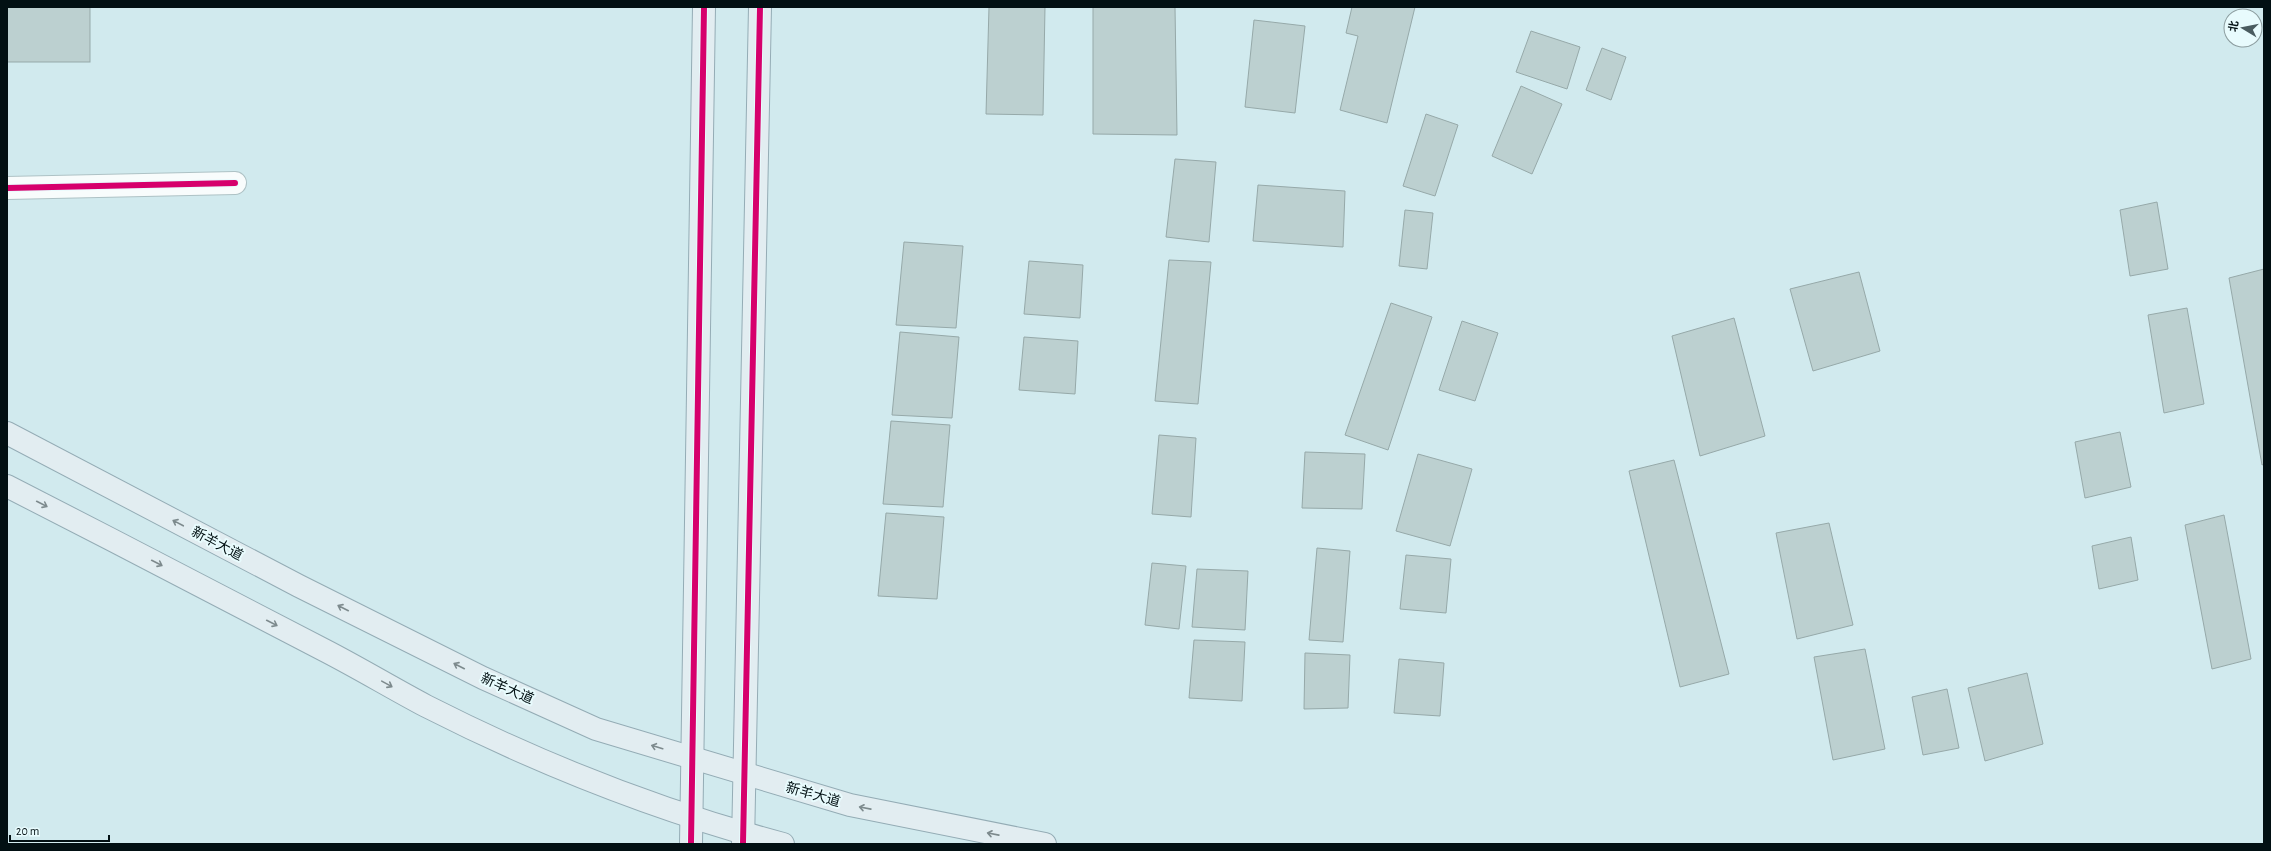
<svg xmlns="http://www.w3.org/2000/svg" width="2271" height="851" font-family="'Alegreya Sans','Noto Sans SC',sans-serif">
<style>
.building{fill:#bcd0d0;stroke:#96a9a9}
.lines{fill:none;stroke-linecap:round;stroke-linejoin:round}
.minor-casing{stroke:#aec2c5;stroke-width:24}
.major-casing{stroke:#94acb5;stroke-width:24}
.minor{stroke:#f8fcfc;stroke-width:22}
.major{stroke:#e2edf1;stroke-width:22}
.cycleway-casing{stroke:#e8fbfd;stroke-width:8}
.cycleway{stroke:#d6006c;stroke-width:6}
.oneway{stroke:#7d8a8d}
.labels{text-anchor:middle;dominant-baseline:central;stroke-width:4;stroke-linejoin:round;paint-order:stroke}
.street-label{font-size:14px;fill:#021013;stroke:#e8fbfd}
</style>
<rect width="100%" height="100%" fill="#d1eaee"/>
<g class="building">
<rect x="7" y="7" width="83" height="55"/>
<path d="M989 7H1045L1043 115 986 114Z"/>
<path d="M1093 7H1175L1177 135 1093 134Z"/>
<path d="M1352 7H1415L1387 123 1340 110 1358 36 1346 33Z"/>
<path d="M1254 20 1305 26 1295 113 1245 107Z"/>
<path d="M1531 31 1580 47 1567 89 1516 72Z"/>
<path d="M1602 48 1626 57 1611 100 1586 90Z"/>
<path d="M1521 86 1562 104 1532 174 1492 156Z"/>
<path d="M1426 114 1458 125 1435 196 1403 186Z"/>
<path d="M1175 159 1216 162 1209 242 1166 237Z"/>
<path d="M1258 185 1345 191 1343 247 1253 241Z"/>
<path d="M2157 202 2168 269 2130 276 2120 210Z"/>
<path d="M1405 210 1433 213 1427 269 1399 266Z"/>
<path d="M904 242 963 246 956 328 896 325Z"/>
<path d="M1169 260 1211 262 1198 404 1155 401Z"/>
<path d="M1029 261 1083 265 1080 318 1024 314Z"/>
<path d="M2264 269V464L2262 465 2229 278Z"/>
<path d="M1859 272 1880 351 1813 371 1790 289Z"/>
<path d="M1391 303 1432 317 1388 450 1345 435Z"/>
<path d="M2187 308 2204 404 2164 413 2148 315Z"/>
<path d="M1734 318 1765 436 1700 456 1672 336Z"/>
<path d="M1462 321 1498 333 1475 401 1439 390Z"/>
<path d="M900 332 959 337 952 418 892 415Z"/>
<path d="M1024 337 1078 341 1075 394 1019 390Z"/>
<path d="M891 421 950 425 943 507 883 504Z"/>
<path d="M2120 432 2131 487 2085 498 2075 442Z"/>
<path d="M1159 435 1196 438 1191 517 1152 514Z"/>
<path d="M1305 452 1365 454 1362 509 1302 508Z"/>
<path d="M1418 454 1472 469 1450 546 1396 531Z"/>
<path d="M1674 460 1729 674 1680 687 1629 471Z"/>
<path d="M886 513 944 517 937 599 878 596Z"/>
<path d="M2224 515 2251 659 2212 669 2185 525Z"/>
<path d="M1829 523 1853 625 1797 639 1776 533Z"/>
<path d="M2131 537 2138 580 2099 589 2092 546Z"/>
<path d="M1317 548 1350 551 1343 642 1309 640Z"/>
<path d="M1406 555 1451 559 1446 613 1400 609Z"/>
<path d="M1152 563 1186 566 1179 629 1145 625Z"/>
<path d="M1197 569 1248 571 1245 630 1192 627Z"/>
<path d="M1194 640 1245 642 1242 701 1189 698Z"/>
<path d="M1865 649 1885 749 1833 760 1814 657Z"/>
<path d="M1305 653 1350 655 1348 708 1304 709Z"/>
<path d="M1399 659 1444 663 1440 716 1394 713Z"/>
<path d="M2027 673 2043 744 1985 761 1968 688Z"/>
<path d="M1947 689 1959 748 1923 755 1912 697Z"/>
</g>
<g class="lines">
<defs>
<path id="minor" d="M7 188 235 183"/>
<g id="major">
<path d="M7 433 299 586 483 678 596 729 850 805 1045 844"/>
<path d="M7 486C113 540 218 595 324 650 359 668 392 688 426 706 540 764 659 811 783 844"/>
<path d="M691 844 704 7"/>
<path d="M743 844 760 7"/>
</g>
</defs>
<use href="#minor" class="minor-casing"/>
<use href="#major" class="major-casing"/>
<use href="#minor" class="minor"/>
<use href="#major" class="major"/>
<defs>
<g id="cycleway">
<path d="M7 188 235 183"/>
<path d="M691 844 704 7"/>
<path d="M743 844 760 7"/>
</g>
</defs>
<use href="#cycleway" class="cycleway-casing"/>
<use href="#cycleway" class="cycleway"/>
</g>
<defs><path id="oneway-shaft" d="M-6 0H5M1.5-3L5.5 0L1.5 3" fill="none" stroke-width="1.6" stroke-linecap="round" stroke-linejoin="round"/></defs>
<g class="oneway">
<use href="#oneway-shaft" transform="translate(42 504) rotate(27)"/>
<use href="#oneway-shaft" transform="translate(178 523) rotate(-152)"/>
<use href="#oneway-shaft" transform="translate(157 563) rotate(27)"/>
<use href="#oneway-shaft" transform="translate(343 608) rotate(-153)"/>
<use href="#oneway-shaft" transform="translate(272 623) rotate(27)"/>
<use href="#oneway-shaft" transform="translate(459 666) rotate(-153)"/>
<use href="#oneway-shaft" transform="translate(387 684) rotate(29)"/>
<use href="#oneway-shaft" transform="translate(657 747) rotate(-163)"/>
<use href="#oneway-shaft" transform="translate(865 808) rotate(-169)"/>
<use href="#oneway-shaft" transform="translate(993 834) rotate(-169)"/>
</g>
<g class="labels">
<g class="street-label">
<text transform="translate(217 544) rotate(28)">新羊大道</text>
<text transform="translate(507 689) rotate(24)">新羊大道</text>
<text transform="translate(813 795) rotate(16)">新羊大道</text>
</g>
</g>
<rect width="2271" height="851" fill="none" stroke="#021013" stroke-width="16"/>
<g transform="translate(2243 28) rotate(280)"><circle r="19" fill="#e8fbfd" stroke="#8c9d9f"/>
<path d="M0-3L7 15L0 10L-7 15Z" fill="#4a5c60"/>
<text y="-6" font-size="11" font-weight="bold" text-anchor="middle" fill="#021013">北</text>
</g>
<path d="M10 835v6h99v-6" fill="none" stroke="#021013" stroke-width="2"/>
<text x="16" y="835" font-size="12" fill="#021013" stroke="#e8fbfd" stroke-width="3" paint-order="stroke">20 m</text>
</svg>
